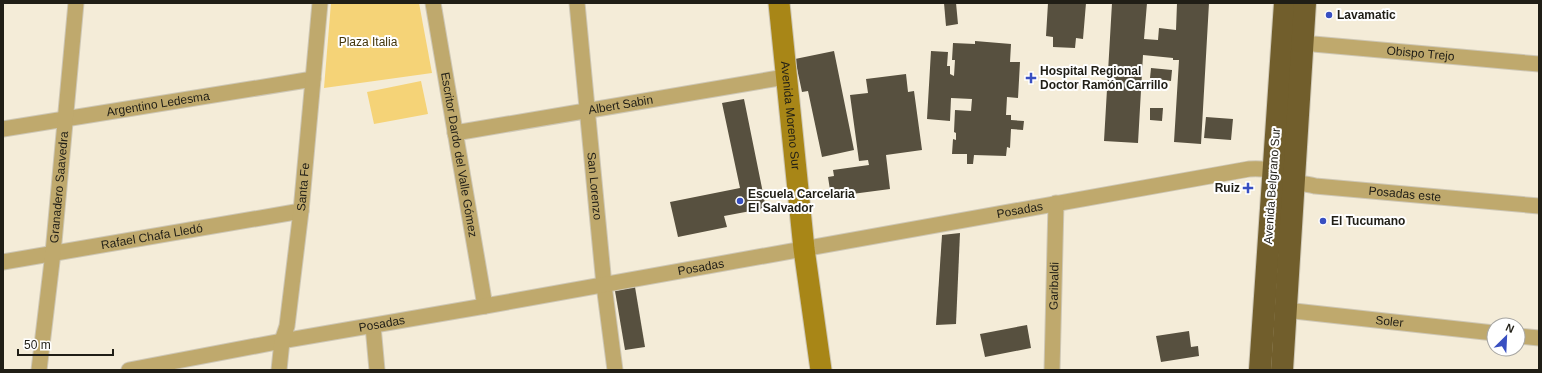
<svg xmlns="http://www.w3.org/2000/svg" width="1542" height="373" font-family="Arial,sans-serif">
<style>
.green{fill:#f5d377}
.building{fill:#57503f}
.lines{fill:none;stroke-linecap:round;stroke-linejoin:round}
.street-casing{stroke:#cec7b5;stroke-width:17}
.secondary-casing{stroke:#cec7b5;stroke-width:23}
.highway-casing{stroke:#cec7b5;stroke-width:24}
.street{stroke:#bfa96d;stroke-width:15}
.secondary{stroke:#a88617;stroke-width:21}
.highway{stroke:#715e2c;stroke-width:22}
.poi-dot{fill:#384fc1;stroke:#fff;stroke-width:1.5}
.labels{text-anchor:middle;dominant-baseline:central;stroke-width:4;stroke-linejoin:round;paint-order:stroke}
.poi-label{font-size:12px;font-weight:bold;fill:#201e16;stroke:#fff;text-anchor:start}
.park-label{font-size:12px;fill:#43350b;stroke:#fff}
.street-label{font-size:12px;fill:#201e16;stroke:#fff}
</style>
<rect width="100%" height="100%" fill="#f4ecd8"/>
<g class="green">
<path d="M331 3H419L432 73 324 88Z"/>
<path d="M421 81 428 114 374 124 367 92Z"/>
</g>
<g class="building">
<path d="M944 3H956L958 24 946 26Z"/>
<path d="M1048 3H1086L1083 39 1076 38 1075 48 1053 47V37L1046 36Z"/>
<path d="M1112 3H1147L1144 39 1158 40 1159 28 1176 30 1177 3H1209L1201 144 1174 142 1179 60H1173V58L1143 55 1138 143 1104 141Z"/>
<path d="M975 41 1011 44 1010 62H1020L1018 98 1007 97 1006 115H1011V120L1024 121 1023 130 1011 129 1010 148 1007 147 1006 156 974 155 973 164H967V154H952L953 139 956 140V133L954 132 955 110 971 111 972 99 951 98 950 121 927 119 931 51 948 52 947 66H950V74L954 76 955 60H952L953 43 975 44Z"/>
<path d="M834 51 854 150 822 157 808 91 802 92 795 59Z"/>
<path d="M1151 68 1172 70 1171 81 1150 78Z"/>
<path d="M906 74 908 92 914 91 922 150 886 155 890 189 837 196 836 190H830L828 177 834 176 833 170 869 165 868 160 859 161 850 95 868 93 866 79Z"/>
<path d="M744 99 766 208 724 216 727 227 678 237 670 202 740 188 722 103Z"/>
<path d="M1150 108H1163L1162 121 1150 120Z"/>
<path d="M1206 117 1233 119 1231 140 1204 138Z"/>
<path d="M960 233 956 324 936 325 942 235Z"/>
<path d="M635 287 645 347 625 350 615 291Z"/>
<path d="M1027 325 1031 348 985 357 980 334Z"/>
<path d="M1189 331 1191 347 1198 346 1199 356 1161 362 1156 336Z"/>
</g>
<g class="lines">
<defs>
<g id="street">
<path id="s1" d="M433 3 485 306"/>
<path id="s2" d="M577 3 604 285 615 370"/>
<path id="s3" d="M1302 43 1539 64"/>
<path id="s4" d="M3 129 313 79"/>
<path id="s5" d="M455 133 785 77"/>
<path id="s6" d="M3 262 301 211"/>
<path id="s7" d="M1285 310 1494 333"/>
<path d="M373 326 377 370"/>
<path d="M1518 336 1539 338"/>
<path id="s8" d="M39 370 53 253 76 3"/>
<path id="s9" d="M129 370 282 341 485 306 1249 169C1272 167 1275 175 1294 181 1300 184 1308 184 1315 186L1539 206"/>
<path id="s10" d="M279 370 282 341 287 326 301 211 320 3"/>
<path id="s11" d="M1052 370 1056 203"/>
</g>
<g id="secondary">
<path id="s12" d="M779 3 804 249 821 370"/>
</g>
<g id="highway">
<path d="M1260 370 1285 3"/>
<path d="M1282 370 1305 3"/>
</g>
</defs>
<use href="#street" class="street-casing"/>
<use href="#secondary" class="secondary-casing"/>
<use href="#highway" class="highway-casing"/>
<use href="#street" class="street"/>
<use href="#secondary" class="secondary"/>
<use href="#highway" class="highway"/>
</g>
<g class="poi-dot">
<circle cx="1329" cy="15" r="4"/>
<path d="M1029 72h4v4h4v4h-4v4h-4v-4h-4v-4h4z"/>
<path d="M1246 182h4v4h4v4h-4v4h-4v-4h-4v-4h4z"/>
<circle cx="740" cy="201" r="4"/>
<circle cx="1323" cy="221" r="4"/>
</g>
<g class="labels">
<g class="poi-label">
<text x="1337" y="15">Lavamatic</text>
<text x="1040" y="71">Hospital Regional<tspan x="1040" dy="14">Doctor Ramón Carrillo</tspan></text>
<text x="1240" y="188" text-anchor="end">Ruiz</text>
<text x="748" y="194">Escuela Carcelaria<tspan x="748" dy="14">El Salvador</tspan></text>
<text x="1331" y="221">El Tucumano</text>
</g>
<g class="park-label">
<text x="368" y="42">Plaza Italia</text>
</g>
<g class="street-label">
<text stroke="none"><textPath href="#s3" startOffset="119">Obispo Trejo</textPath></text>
<text stroke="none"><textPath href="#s4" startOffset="157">Argentino Ledesma</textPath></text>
<text stroke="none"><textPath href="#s5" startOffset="168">Albert Sabin</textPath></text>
<text stroke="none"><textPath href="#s12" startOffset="113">Avenida Moreno Sur</textPath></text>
<text stroke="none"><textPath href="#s1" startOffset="154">Escritor Dardo del Valle Gómez</textPath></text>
<text transform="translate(1272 186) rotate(-86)">Avenida Belgrano Sur</text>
<text stroke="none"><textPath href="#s8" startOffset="184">Granadero Saavedra</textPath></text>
<text stroke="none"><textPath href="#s10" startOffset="185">Santa Fe</textPath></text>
<text stroke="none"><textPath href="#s2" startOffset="184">San Lorenzo</textPath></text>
<text stroke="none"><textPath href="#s9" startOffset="1297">Posadas este</textPath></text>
<text stroke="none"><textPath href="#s9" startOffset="905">Posadas</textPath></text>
<text stroke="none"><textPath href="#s6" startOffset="151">Rafael Chafa Lledó</textPath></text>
<text stroke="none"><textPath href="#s9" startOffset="581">Posadas</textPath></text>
<text stroke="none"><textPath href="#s11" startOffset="84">Garibaldi</textPath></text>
<text stroke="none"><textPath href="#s7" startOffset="105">Soler</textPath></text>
<text stroke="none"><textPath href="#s9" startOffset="257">Posadas</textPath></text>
</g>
</g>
<rect width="1542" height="373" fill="none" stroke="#201e16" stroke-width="8"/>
<g transform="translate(1506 337) rotate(24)"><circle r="19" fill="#ffffff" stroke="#a6a5a2"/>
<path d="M0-3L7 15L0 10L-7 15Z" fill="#384fc1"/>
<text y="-6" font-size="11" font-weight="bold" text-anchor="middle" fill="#201e16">N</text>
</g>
<path d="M18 349v6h95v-6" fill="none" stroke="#201e16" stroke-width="2"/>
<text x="24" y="349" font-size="12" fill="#201e16" stroke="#ffffff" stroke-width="3" paint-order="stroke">50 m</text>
</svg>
